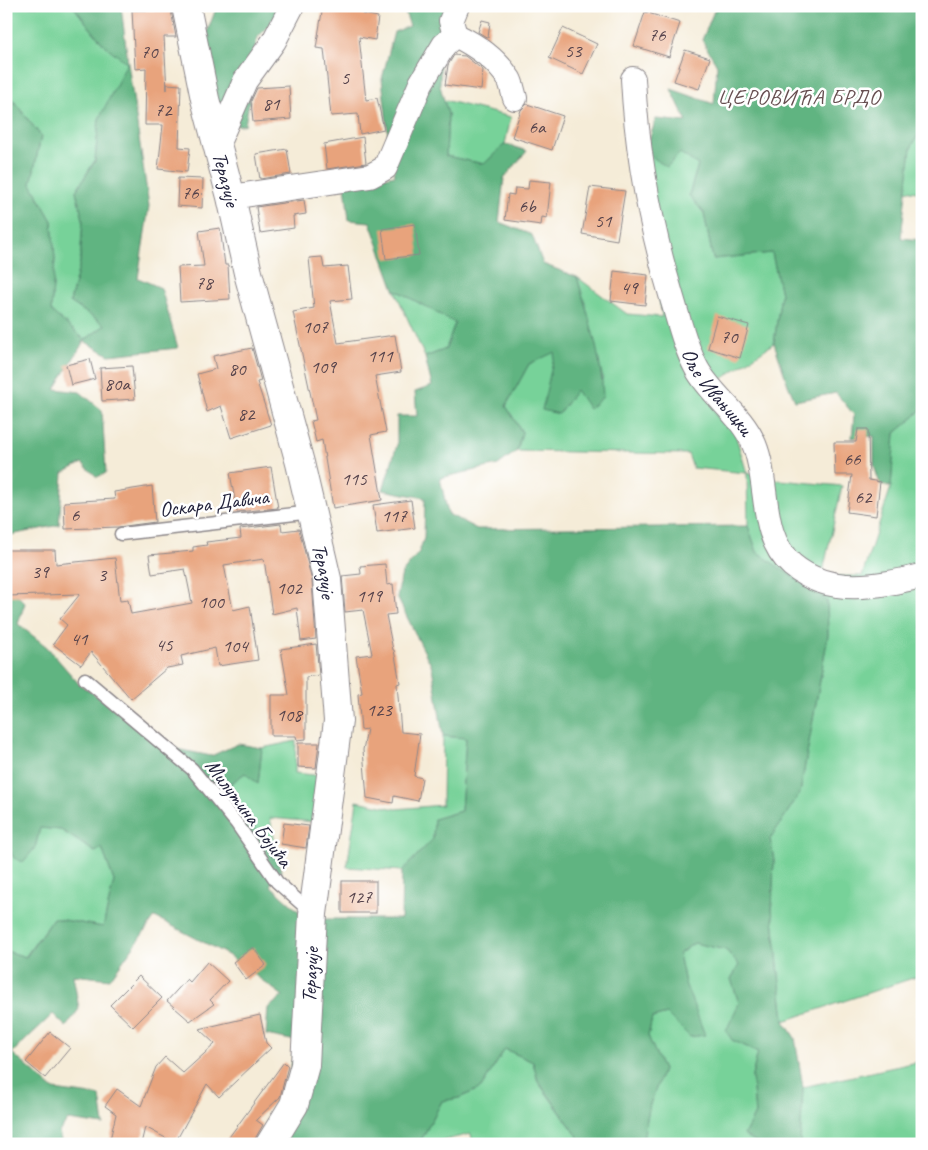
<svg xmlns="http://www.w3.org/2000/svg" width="928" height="1150" font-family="Caveat,sans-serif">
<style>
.green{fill:#77d299;stroke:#4c7a6a}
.forest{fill:#61b481;stroke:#426b5e}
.building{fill:#e8a37b}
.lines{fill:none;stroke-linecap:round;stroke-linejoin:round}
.service-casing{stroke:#8c878a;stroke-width:15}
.minor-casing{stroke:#8c878a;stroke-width:26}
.tertiary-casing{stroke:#8c878a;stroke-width:30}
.service{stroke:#fff;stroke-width:12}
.minor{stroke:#fff;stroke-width:24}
.tertiary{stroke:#fff;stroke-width:28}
.labels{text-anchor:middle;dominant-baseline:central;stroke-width:5;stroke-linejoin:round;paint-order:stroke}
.number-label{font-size:19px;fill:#54424b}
.street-label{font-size:21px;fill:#22223b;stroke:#fff}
.neighbourhood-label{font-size:22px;letter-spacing:1px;fill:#674f51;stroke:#fff}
</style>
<rect width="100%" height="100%" fill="#fff"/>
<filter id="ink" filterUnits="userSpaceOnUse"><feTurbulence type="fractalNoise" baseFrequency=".02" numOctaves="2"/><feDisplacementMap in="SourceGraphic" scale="10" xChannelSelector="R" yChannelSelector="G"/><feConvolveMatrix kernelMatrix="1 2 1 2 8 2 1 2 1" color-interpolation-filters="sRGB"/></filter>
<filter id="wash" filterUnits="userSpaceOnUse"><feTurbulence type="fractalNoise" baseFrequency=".0096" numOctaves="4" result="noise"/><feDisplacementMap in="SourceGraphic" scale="20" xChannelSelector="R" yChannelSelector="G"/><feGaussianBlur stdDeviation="1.12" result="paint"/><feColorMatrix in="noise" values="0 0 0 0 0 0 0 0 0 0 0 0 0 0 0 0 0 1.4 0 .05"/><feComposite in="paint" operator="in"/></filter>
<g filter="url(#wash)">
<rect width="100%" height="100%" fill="#f5ecd8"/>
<g class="green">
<path d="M6 6H73L103 44 128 63 99 119 95 160 76 191 83 219 80 263 70 302 105 325 85 340 51 311 55 259 52 221 31 184 41 136 6 91Z"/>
<path d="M444 100 511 117 505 144 484 164 446 156 448 114Z"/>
<path d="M922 128V193L906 190 911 148Z"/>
<path d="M645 152H680L698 165 689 195 704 213 713 259 772 253 781 294 774 343 719 381 747 473 770 479 842 486 822 576H862L891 487 895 433 913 418 922 408V909L920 910 922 914V975L784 1021 772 909 774 860 770 839 800 793 828 635 827 601 757 552 748 526 747 473 693 468 688 454 517 451 522 432 506 406 529 364 555 351 576 390 603 379 586 306 577 277 627 314 662 317 637 167Z"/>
<path d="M394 289 455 323 446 349 425 357Z"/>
<path d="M443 736 466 738 461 811 434 819 433 839 402 871 347 867 357 801 396 809 442 805Z"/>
<path d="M296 741 295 773 323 776 315 822 270 818 281 871 242 809 230 784 245 773 258 784 262 748Z"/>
<path d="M40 828 61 830 95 852 102 848 114 881 103 927 53 918 25 957 6 951V845L14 858 35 848Z"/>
<path d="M694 943 726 950 739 965 731 979 739 1003 732 1040 758 1052 752 1076 755 1114 744 1135 758 1144H642L650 1104 663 1070 648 1036 652 1018 667 1014 690 1037 685 983 679 954Z"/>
<path d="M505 1049 533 1062 538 1082 579 1138V1144H473L471 1134 428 1144H419L442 1101 459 1098 481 1088Z"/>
<path d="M922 1061V1144H800L803 1087Z"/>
</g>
<g class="forest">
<path d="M73 6H121L128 63 149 206 138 278 161 288 178 348 109 355 84 341 55 389 80 392 102 410 106 473 97 477 82 463 63 473 59 525 6 536V91L41 136 31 184 52 221 55 259 51 311 85 340 105 325 70 302 80 263 83 219 76 191 95 161 99 119 127 63 103 44Z"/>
<path d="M217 6H284L280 15 258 37 251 62 250 97 245 125H217L203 43Z"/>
<path d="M403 6H448L441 31 440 86 448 114 446 156 484 164 505 144 527 151 504 178 499 222 532 235 543 264 577 277C588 315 602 357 603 397L589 409 576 390 559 414 542 410 555 352 529 364 506 406 522 432 517 451 498 465 440 478 448 514 477 529 748 526 757 552 827 601 828 635 800 793 770 839 774 860 772 909 784 1021 795 1038 803 1087 800 1144H758L744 1135 755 1114 752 1076 758 1052 732 1040 726 1031 739 1003 731 979 739 965 726 950 694 943 679 954 685 983 705 1035 690 1037 667 1014 652 1018 648 1036 663 1070 650 1104 642 1144H579V1138L538 1081 533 1062 505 1049 481 1088 459 1098 442 1101 419 1144H276L296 1041 266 1035 268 1008 283 996 228 955 155 917 110 979 73 975 79 1009 66 1027 53 1014 12 1053 54 1090 100 1096 104 1125 68 1120 59 1132 62 1144H6V951L26 957 53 918 103 927 114 881 102 848 95 852 61 830 40 828 35 848 23 862 14 858 6 845V596L12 590 25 603 18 624 47 647 79 684 177 749 211 756 238 744 262 748 258 784 245 773 230 784 242 809 281 871 270 885 304 916 322 919H401L402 871 433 839 434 819 461 811 466 738 443 736 432 667 397 597 402 573 419 552 424 538 425 498 383 490 397 445V416H417L415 392 432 386 425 357 446 349 455 323 394 289 370 222 349 220 345 185 395 175 388 134 382 79 394 32 410 26Z"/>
<path d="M716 6H922V128L911 148 901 238 922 240V408L913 418 895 433 891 487 880 484 874 466V436L852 438 854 415 836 393 795 401 788 385 774 343 781 294 772 253 713 259 704 213 689 195 698 165 680 153 667 167 645 152 656 119 687 122 671 89 714 104 717 65 702 40Z"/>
</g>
<g id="blocks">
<g class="building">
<path d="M323 6H366L363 14 378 17 375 40 359 37 366 100 377 98 384 129 360 134 358 114 331 116 324 49 316 48Z"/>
<path d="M132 10H171L176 37H164L167 90V84L181 85 179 147 190 148 187 172 158 169 163 125H145L146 68 135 69Z"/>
<path d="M645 12 680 23 669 57 634 46Z"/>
<path d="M482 20 490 22 488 38 478 32Z"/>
<path d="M563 28 597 44 583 74 549 58Z"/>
<path d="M685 50 710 58 699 89 674 81Z"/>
<path d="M454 55 465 56 483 70 481 90 445 85 448 65Z"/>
<path d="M289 86 291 119 253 122 251 101 257 88Z"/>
<path d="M527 104 563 116 552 150 512 137 521 110Z"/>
<path d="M363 137 366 163 327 169 324 144Z"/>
<path d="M287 149 291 174 260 179 256 154Z"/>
<path d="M178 178 203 179 202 208 177 206Z"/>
<path d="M529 180 551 182 547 218 542 217 541 225 505 220 508 194 514 195 515 188 528 189Z"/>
<path d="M590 187 625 191 617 240 582 234Z"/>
<path d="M304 200 306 214 293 216 294 228 260 233 256 207Z"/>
<path d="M415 224 419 255 386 259 382 229Z"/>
<path d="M220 228 225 265H228L230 299 180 302 178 267 204 266 199 231Z"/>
<path d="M322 257 324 268 348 266 352 299 330 301 338 343 395 335 401 372 375 376 386 432 371 435 382 500 333 508 322 440 316 442 311 421 316 420 293 312 314 308 309 258Z"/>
<path d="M614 271 648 275 645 305 611 301Z"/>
<path d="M717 316 749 325 740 358 708 348Z"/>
<path d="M252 348 261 381 257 382 271 425 231 438 221 406 207 412 197 374 216 369 213 356Z"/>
<path d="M90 359 95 379 71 385 66 365Z"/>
<path d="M132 366 135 399 102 401 100 368Z"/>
<path d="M858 429H868L869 480 880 482 876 516 847 512 852 475H835L834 442H856Z"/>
<path d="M271 467 278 508 237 512 230 473Z"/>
<path d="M152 486 155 522 118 527 65 529 64 502 115 499 114 492Z"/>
<path d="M411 500 415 528 377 533 373 505Z"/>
<path d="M281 524 282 531 299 529 312 581 316 639 301 641 297 608 272 614 264 559 224 565 233 610 250 606 258 660 218 666 215 648 181 656 183 665 167 668 131 699 91 652 81 665 53 644 67 625 60 619 80 594 6 596V550H55L56 564 115 558 120 601 128 600 131 614 192 603 185 569 152 574 149 555 193 551V547L207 545 206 542 241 538 240 529Z"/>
<path d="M385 564 387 585 393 584 396 614 386 615 393 650H394L400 683 397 684 401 732 420 734 414 776 422 778 418 801 394 796 393 803 367 798 363 750 367 729 361 730 358 694 362 693 356 656 372 654 363 610 345 612 342 576 361 574 360 566Z"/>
<path d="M316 644 319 675 306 677V739L297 740 296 736H271V695H289L281 649Z"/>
<path d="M298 743H319L316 768 298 767Z"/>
<path d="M284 823 309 826 306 848 281 844Z"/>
<rect x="342" y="881" width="34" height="32"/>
<path d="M253 947 266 965 246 980 233 962Z"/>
<path d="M207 962 228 981 210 1000 214 1004 190 1021 167 1001 187 979 190 982Z"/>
<path d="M139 976 162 998 133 1027 110 1005Z"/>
<path d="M260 1015 266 1043 271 1048 219 1097 207 1084 175 1143 145 1127 141 1144H109L116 1114 105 1106 117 1089 141 1106 156 1067 165 1057 183 1073 215 1044 199 1029Z"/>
<path d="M50 1032 70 1048 45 1078 26 1062Z"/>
<path d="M284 1062 288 1066 280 1097 256 1120 263 1125 256 1137 251 1144H224Z"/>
</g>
</g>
</g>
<g filter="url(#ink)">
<use href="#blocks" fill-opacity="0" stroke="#8c878a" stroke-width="1"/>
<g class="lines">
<defs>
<g id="service">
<path d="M121 534 312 512"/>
<path d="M85 679 192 769 237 824 277 882 313 914"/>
</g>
<g id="minor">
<path d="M455 35 451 21 457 6"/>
<path id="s1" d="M633 79C637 155 650 225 672 298 679 321 685 347 697 369 712 396 742 415 754 444 770 482 758 535 792 565 830 597 878 586 922 576"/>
<path d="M217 145 245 81 274 41 292 6"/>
<path d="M231 197 370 176 385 168 421 83 444 45 455 35C476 45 496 59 509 79 512 84 513 92 515 98"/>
</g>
<g id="tertiary">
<path id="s2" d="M186 6 205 99 231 197 248 273 300 463 327 579 338 721 313 914 305 1065 294 1105 270 1144"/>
</g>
</defs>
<use href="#service" class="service-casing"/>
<use href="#minor" class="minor-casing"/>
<use href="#tertiary" class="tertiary-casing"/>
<use href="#service" class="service"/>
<use href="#minor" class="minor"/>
<use href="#tertiary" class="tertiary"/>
</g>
</g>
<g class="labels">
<g class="number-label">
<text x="657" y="35">76</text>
<text x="573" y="51">53</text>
<text x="149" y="52">70</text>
<text x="345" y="78">5</text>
<text x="271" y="104">81</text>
<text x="163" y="110">72</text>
<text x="537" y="127">6a</text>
<text x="190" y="193">76</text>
<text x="527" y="206">6b</text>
<text x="603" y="221">51</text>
<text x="204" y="283">78</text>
<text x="629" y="288">49</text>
<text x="315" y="327">107</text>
<text x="729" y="337">70</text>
<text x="380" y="356">111</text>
<text x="323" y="367">109</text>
<text x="237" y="369">80</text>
<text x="117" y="384">80a</text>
<text x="246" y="414">82</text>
<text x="852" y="459">66</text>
<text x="354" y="479">115</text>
<text x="863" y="497">62</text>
<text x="75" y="515">6</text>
<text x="394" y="516">117</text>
<text x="40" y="572">39</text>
<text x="102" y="575">3</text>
<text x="289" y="588">102</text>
<text x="369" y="596">119</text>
<text x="211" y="602">100</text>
<text x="79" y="639">41</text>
<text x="164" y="645">45</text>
<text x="235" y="646">104</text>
<text x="379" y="710">123</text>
<text x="289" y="715">108</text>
<text x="359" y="897">127</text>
</g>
<g class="street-label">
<text stroke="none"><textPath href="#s2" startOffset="178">Теразије</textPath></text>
<text stroke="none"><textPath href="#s1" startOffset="329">Оље Ивањицки</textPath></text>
<text transform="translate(214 503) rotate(-7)">Оскара Давича</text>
<text stroke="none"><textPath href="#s2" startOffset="582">Теразије</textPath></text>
<text transform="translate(249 813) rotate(53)">Милутина Бојића</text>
<text transform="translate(310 975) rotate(-87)">Теразије</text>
</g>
<g class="neighbourhood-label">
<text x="799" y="97">ЦЕРОВИЋА БРДО</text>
</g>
</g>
<rect width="928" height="1150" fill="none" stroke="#fff" stroke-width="25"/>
</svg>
